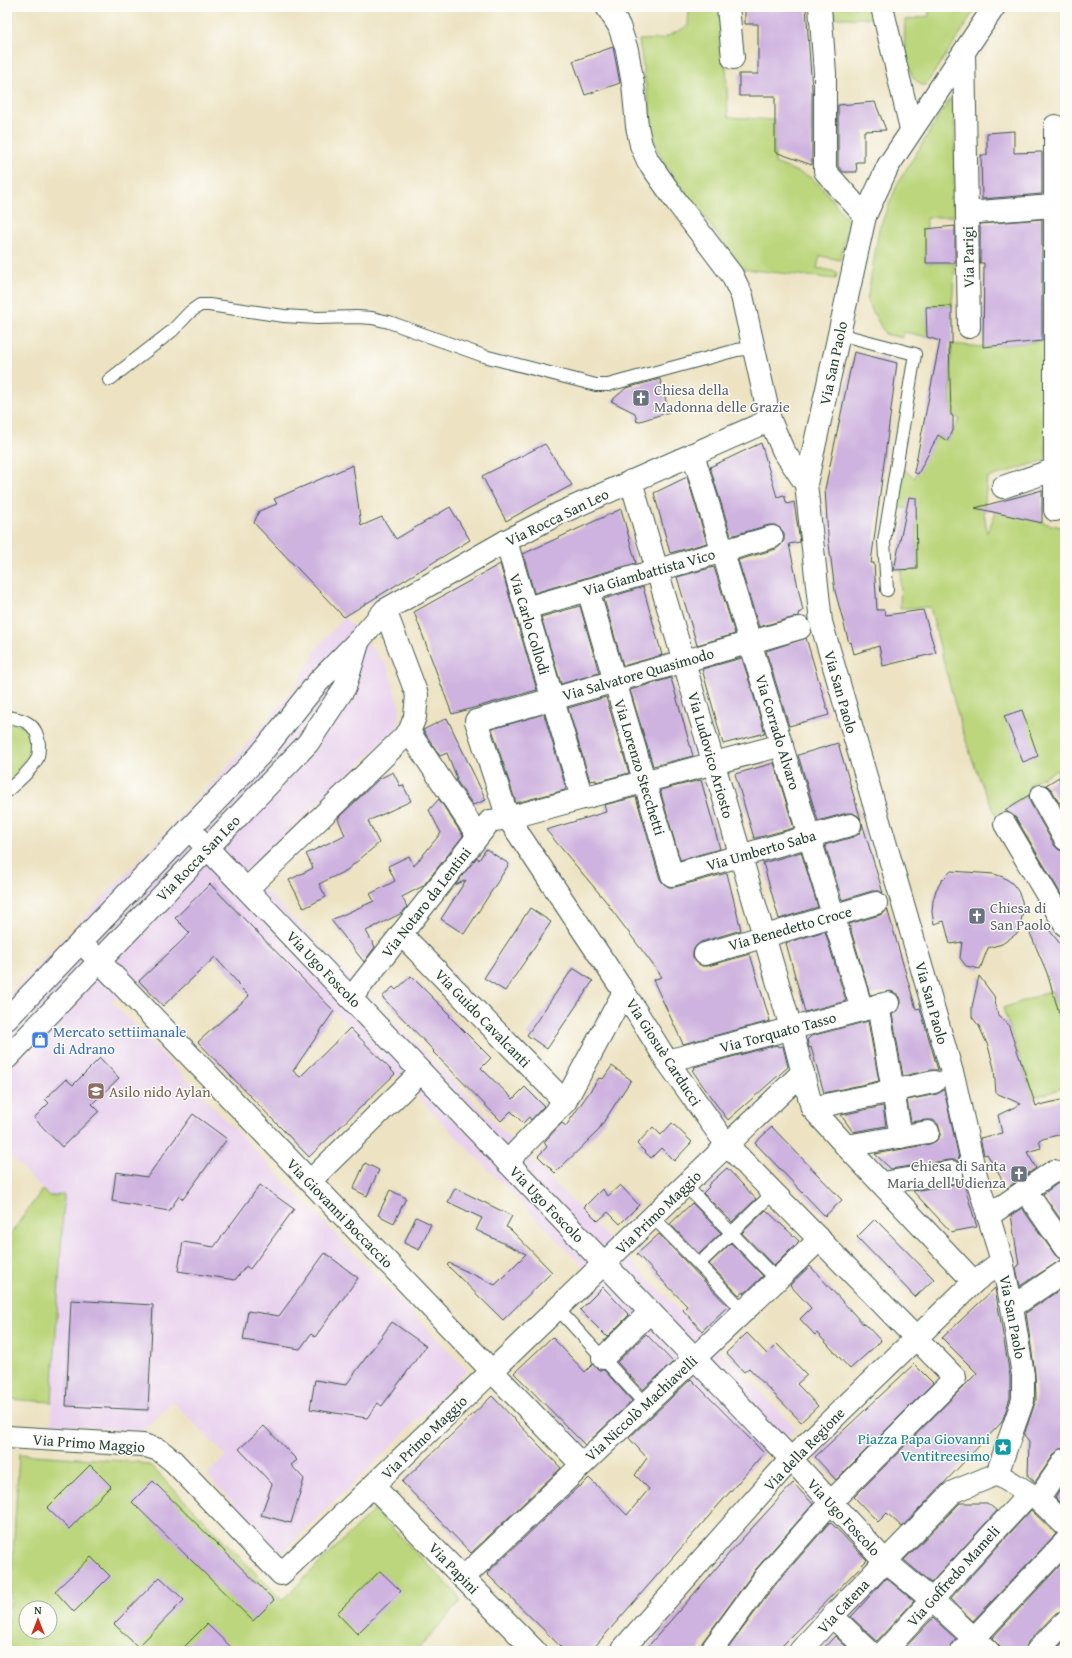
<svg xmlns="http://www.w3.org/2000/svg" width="1072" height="1658" font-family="'Gentium Book Plus',serif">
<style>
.built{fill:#e9d2ee}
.green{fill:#bbd67b;stroke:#6d8a58;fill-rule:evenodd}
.building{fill:#ceb2df}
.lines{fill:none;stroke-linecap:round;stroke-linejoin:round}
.lane-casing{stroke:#3e5649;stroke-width:14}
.street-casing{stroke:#3e5649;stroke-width:24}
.secondary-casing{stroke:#3e5649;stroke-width:24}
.lane{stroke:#fff;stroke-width:12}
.street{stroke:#fff;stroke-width:22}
.secondary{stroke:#fff;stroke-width:22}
.labels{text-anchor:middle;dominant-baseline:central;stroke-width:3;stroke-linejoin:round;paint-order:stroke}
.street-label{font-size:15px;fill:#1f3d34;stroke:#fdfcf7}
.worship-label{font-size:15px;fill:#5b616d;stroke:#fdfcf7;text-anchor:start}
.shop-label{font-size:15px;fill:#366cbe;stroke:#fdfcf7;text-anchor:start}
.education-label{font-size:15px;fill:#785e54;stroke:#fdfcf7;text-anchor:start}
.culture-label{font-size:15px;fill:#0d838f;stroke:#fdfcf7;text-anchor:end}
</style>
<rect width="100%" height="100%" fill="#fdfcf7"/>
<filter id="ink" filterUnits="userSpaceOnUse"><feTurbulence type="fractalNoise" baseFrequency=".025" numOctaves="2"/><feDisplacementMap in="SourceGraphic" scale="8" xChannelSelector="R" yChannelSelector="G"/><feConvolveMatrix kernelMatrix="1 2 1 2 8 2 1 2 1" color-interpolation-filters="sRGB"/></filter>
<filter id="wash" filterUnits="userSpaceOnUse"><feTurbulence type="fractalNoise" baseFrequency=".012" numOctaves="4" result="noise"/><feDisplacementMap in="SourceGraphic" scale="16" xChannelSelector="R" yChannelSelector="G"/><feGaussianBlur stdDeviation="0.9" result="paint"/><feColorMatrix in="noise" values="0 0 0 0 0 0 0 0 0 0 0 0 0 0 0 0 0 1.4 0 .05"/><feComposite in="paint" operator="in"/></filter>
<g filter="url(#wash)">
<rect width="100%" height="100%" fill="#ede3c3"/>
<path class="built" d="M344 617 387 665 400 708 397 728 254 864 245 870 797 1429 764 1453 673 1362 603 1287 210 884 190 933 139 981 112 1002 467 1370 360 1477 281 1553 207 1475 226 1456 173 1402 142 1431 51 1424 64 1195 49 1196 7 1152V998L218 777 297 685 319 645Z"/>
<g class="green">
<path d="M689 7H719L726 65 728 117 775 120V163L810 177 821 186 849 221 840 260 820 256 817 268 837 272 836 279 743 269 665 165 655 144 639 40 662 39 688 26Z"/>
<path d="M834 7H874L877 18H835Z"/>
<path d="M929 7H976L962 31 925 86C903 80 904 39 905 20L929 16Z"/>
<path d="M950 99 955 100 954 216 927 218 926 263H955L952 306 927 307V337L904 332 903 338 885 334 867 301 879 229 899 181Z"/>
<path d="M1045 341 1046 460 987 478 984 511 987 533 996 512 1065 528V823L1055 805 1064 801 1057 770 1029 784 1032 793 996 815C963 750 948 677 930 607L900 608 901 570 917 569 916 517 910 508H896L904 469 914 478 938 435 947 441 960 419 951 415 950 371 952 344 983 347Z"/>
<path d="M7 722C13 723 19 725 25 727 29 729 33 734 33 739 37 761 21 771 7 785Z"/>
<path d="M1052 991 1065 1024V1087L1033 1098 1003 1008Z"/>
<path d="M42 1190 49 1196 64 1195 52 1402 7 1399V1239Z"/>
<path d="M19 1454 138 1462 151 1466 282 1600 374 1510 456 1593 461 1601 416 1651H7V1623H9ZM26 1608H50V1632H26Z"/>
</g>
<g id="blocks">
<g class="building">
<path d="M745 7H806L812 89V165L775 152V96H739V74H758V24H745Z"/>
<path d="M613 47 620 83 585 95 573 61Z"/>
<path d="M875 102 886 130 864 131V162H856L857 172H843L838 166V105Z"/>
<path d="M1014 131V153L1042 152V194L982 199 981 155H987V133Z"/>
<path d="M1042 219V341L983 347 984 263H980V224Z"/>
<path d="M955 226V263H926V229Z"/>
<path d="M952 306V344L949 343 951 415 953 416V431L947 441 938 435 918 474 914 472 940 341 927 337 926 307Z"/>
<path d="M854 352 897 363 871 563H874L877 610H884L886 615 923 610 936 653 883 666 879 646 854 654 851 642 849 643 835 591 828 536 825 489Z"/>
<path d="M660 379 669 412 637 422 635 413 611 401 626 388Z"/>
<path d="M761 443 777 497 784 495 787 504 794 502 800 542 789 544 803 611 798 613 799 616 759 627 738 560 776 549 781 545 784 540V533L780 528 775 525H769L731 536 710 467Z"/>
<path d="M545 444 572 485 506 521 482 476Z"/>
<path d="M353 465 361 526 382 517 396 539 450 507 470 540 344 617 254 523 259 511 277 504 274 499Z"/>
<path d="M687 477 707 543 670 553 654 493Z"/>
<path d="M1042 490V523L975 508 1017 497Z"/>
<path d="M909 497 916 498 917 569 894 570Z"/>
<path d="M621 509 636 563 534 593 523 554Z"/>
<path d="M500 564 537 690 452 714 414 612Z"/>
<path d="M714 567 735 634 697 645 677 577Z"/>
<path d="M643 587 662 655 623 666 604 599Z"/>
<path d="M580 606 599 673 561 684 541 617Z"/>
<path d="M806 638 829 715 789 726 766 651Z"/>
<path d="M742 658 765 733 723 744 702 669Z"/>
<path d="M671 678 693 756 653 766 630 690Z"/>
<path d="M606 697 629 773 596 782V780L590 781 568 708Z"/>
<path d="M1022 710 1038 756 1023 762 1004 716Z"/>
<path d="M544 714 566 788 565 790 516 803 492 729Z"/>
<path d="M447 718 486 800 473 805 456 780 457 778 447 753 440 756 423 730Z"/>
<path d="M838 743 860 817 861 820 858 816 853 813H847L818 821 798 755Z"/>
<path d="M774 763 794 828 756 838H754L735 774Z"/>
<path d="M393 772 400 786 403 785 411 801 368 821 379 843 347 870 319 884 326 897 304 908 289 880 313 868 306 854 345 835 338 819 340 816 379 779Z"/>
<path d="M1059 777 1064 801 1059 803 1052 790 1046 785Z"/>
<path d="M701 780 720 849 680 860 660 790Z"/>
<path d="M1029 795 1030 802 1054 845 1059 850 1065 851V901L1016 818 1005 810Z"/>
<path d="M636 797 660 879 664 884 669 887H675L727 873 741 930 701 942 696 946 693 951V957L697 963 702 966H708L750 954 770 1021 683 1044 653 980 662 977 608 905H609L546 830 606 812 604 805Z"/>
<path d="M439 799 463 836 423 886 402 897 407 907 402 913 366 931 375 947 364 962 331 920 374 901 370 894 395 881 388 866 409 856 414 866 441 833 429 810Z"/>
<path d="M862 823 883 893 879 891H872L842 900 825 845 853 837 859 834 862 828Z"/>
<path d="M486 849 509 864 464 934 441 919 466 880 455 885 477 857 479 860Z"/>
<path d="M801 852 818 907 779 919 763 863Z"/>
<path d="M951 871 994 874 1003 877 1012 883 1018 891 1022 901 1023 911 1019 932 1002 944 988 948 980 969 966 966 960 958 962 942 950 944 944 921 934 924 932 912 933 901 936 890 942 880Z"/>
<path d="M210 884 334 1011 293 1071 300 1077 350 1028 395 1074 309 1157 198 1042 249 996 237 984 238 983 215 957 163 1006 139 981 190 933 175 918Z"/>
<path d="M530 908 551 922 505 991 484 978Z"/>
<path d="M887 908 916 1009 920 1008 938 1070H931L903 1076 892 1014 897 1012 900 1007V999L897 994 891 991 870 995 849 924 880 915 885 912Z"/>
<path d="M1046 926 1065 950V1018L1061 1019 1047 973 1030 933Z"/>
<path d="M825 931 846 1001 805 1012 786 943Z"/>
<path d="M573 968 593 981 547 1049 527 1035Z"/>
<path d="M411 976 450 1015 449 1016 491 1058 481 1068 513 1099 525 1087 544 1106 531 1120 529 1117 523 1123 511 1111 501 1121 433 1052 434 1051 382 997 393 987 396 990Z"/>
<path d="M979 976 994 996 998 1015 1008 1024 1036 1106 1065 1099V1133L1039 1140 1041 1148 1027 1152 1036 1168 1007 1188 987 1154 984 1155 980 1138 1002 1133 998 1115 1021 1104 996 1093 994 1068 988 1046 979 1026 972 1017V1007Z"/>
<path d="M868 1021 879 1081 824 1093 811 1047 809 1048 807 1040 811 1036Z"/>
<path d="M777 1045 778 1047 783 1046 788 1067 728 1120 710 1096 692 1070 695 1069 694 1067Z"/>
<path d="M100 1058 119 1078 92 1104 99 1111 62 1147 34 1118 49 1103 45 1099 66 1079 73 1085Z"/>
<path d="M612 1066 631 1080 597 1132 555 1173 538 1156 547 1147 544 1142 562 1123 566 1126 599 1078 603 1079Z"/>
<path d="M944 1090 960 1163 956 1160H950L891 1169 875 1154 930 1144 936 1141 940 1136V1130L938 1124 933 1120H926L911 1122 907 1100 937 1094Z"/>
<path d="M883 1106 886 1126 853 1132 841 1115Z"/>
<path d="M193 1114 227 1139 183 1199 179 1196 169 1211 112 1201 116 1172 147 1177Z"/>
<path d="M672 1123 692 1142 674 1161 661 1148 651 1158 637 1144 653 1127 661 1135Z"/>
<path d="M772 1127 842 1200 825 1216 755 1143Z"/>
<path d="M365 1163 379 1170 367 1196 353 1189Z"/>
<path d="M727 1168 756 1199 732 1222 703 1193 709 1187 708 1185Z"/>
<path d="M1065 1177V1226L1043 1194 1061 1181Z"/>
<path d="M962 1178 977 1227 951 1232 913 1191 954 1184 960 1182Z"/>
<path d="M260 1185 294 1209 250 1269 246 1266 235 1280 178 1271 183 1242 214 1247Z"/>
<path d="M620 1185 639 1205 620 1224 608 1212 598 1221 584 1207 602 1189 608 1196Z"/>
<path d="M455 1188 512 1216 506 1227 510 1229 552 1272 503 1320 447 1265 449 1263 495 1285 526 1254 476 1230 482 1218 448 1202Z"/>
<path d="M390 1190 406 1198 394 1223 378 1215Z"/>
<path d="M692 1203 721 1233 699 1254 670 1224Z"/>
<path d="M1022 1208 1055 1255 1061 1260 1020 1286 1016 1268 1019 1265 1011 1215Z"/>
<path d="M766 1210 799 1241 774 1266 742 1233Z"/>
<path d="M416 1217 431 1224 419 1250 404 1243Z"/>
<path d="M875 1219 934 1279 915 1297 857 1237Z"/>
<path d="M659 1234 728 1306 702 1331 683 1310 687 1306 637 1254Z"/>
<path d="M731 1243 763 1276 744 1294 743 1292 739 1295 709 1264Z"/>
<path d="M325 1253 358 1278 315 1337 311 1334 300 1349 243 1340 248 1311 279 1316Z"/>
<path d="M810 1266 864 1325 865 1324 881 1341 850 1369 817 1333 815 1335 800 1319 811 1308 790 1285Z"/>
<path d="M1065 1286V1446L1055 1453 1035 1482 1028 1476 1029 1441 1024 1435 1036 1400 1035 1373 1026 1313Z"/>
<path d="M603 1287 629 1315 607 1337 580 1310Z"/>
<path d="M995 1288 1010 1376V1398L1002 1422 902 1527 887 1513 878 1522 854 1497 977 1373 942 1338Z"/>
<path d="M71 1300 153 1305 148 1410 66 1406Z"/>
<path d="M392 1322 426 1346 382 1406 378 1403 367 1418 310 1409 315 1380 346 1385Z"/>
<path d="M747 1333 767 1354 777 1344 807 1375 797 1384 818 1406 801 1422 749 1368 744 1372 726 1353Z"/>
<path d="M646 1334 673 1362 643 1390 617 1362Z"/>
<path d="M552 1337 585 1372 593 1364 599 1370H604L632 1401 585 1445 514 1373Z"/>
<path d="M914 1364 933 1383 836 1480 815 1457Z"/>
<path d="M691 1379 764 1453 591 1651H565L487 1574 488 1572 579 1486 580 1487 589 1478 627 1515 649 1489 635 1475 647 1458 629 1438Z"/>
<path d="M492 1396 561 1468 471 1553 402 1482Z"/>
<path d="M264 1426 297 1460 291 1465 304 1479 291 1523 261 1515 272 1484 239 1449Z"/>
<path d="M90 1465 111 1486 69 1529 47 1508Z"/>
<path d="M153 1481 274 1600 253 1621 132 1502Z"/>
<path d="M793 1483 813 1504 756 1569 701 1644 699 1651H644L733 1549Z"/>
<path d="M1063 1485H1065V1508L1055 1498Z"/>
<path d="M960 1503H987L997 1511 931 1583 904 1560Z"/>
<path d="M1031 1510 1056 1534 973 1621 950 1599Z"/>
<path d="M830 1522 867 1560 777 1651H726L776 1584Z"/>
<path d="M91 1557 110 1576 74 1612 55 1591Z"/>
<path d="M1065 1560V1610L1056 1613 1028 1642 1025 1651H1000V1647L992 1638Z"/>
<path d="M380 1571 401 1591 357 1634 337 1613Z"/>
<path d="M160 1577 184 1600 138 1647 114 1624Z"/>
<path d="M886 1578 914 1601 877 1641 851 1617Z"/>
<path d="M933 1618 956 1639 950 1648V1651H902Z"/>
<path d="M207 1624 235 1651H180Z"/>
<path d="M835 1636 851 1651H821Z"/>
<path d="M1065 1640V1651H1054Z"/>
</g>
</g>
</g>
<g filter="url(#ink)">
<use href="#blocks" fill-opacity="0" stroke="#3e5649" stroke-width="1"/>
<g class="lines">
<defs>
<g id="lane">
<path d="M839 334 915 354 884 541 887 590"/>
<path d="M109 380 172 331 190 312 200 305H209L284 316 317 318 357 317 372 318 389 322 484 356 596 385H608L737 350 754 348"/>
<path d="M7 717C25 719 37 724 39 744 39 748 39 755 37 759 30 772 17 782 7 791"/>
<path d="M685 1185 777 1280"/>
<path d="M653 1217 744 1311"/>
<path d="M699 1264 774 1192"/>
<path d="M557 1308 645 1404"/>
</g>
<g id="street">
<path d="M607 7 619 26 627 50 633 84 637 126 641 145 648 161 676 201 732 275 742 296 770 420 783 450 806 484"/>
<path d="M728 7 733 58"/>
<path d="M820 7 825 73V171L865 216"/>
<path d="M882 7 911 129"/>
<path d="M964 53 967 213"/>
<path d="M1055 126V510"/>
<path d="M969 327 967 213 1065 205"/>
<path d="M693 454 862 1010"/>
<path d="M631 481 791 1028 812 1108 846 1146 974 1282"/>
<path d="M1003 487 1065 466"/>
<path d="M506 541 582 798"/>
<path d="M588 590 672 875 850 825"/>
<path d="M526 608 772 537"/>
<path d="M409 732 478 836"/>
<path d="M1041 796 1065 839"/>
<path d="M1005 824 1065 925"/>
<path d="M189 829 791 1459 885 1561 932 1600 988 1651"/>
<path d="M247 889 409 732 415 717 417 695 385 610"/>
<path d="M401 934 565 1102"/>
<path d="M81 942 581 1464"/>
<path d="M705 954 876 903"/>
<path d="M351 998 490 821 508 818 782 745"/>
<path d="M878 1005 901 1137"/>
<path d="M7 1019 260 755 318 682 360 639 385 610 506 541 558 514 770 420"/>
<path d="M7 1058 308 743 345 687 358 643"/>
<path d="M667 1061 888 1003"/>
<path d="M812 1108 934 1082"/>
<path d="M846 1146 928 1132"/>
<path d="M507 1162 565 1102 624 992"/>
<path d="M310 1181 421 1072"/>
<path d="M882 1183 952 1172"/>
<path d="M1025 1190 1065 1248"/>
<path d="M988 1216 1054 1171"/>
<path d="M1012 1307 1065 1271"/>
<path d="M603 1358 650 1312"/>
<path d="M7 1437 143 1445 159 1450 173 1461 281 1574 803 1072"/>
<path d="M373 1486 535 1651"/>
<path d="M1037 1498 1044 1491 1065 1460"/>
<path d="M463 1578 820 1239"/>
<path d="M832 1616 869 1651"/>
<path d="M711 1651 766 1576 830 1503 955 1378 727 1145 667 1061 624 992 508 818 476 721 800 628"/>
<path d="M800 1651 832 1616 953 1492 997 1474"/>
<path d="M885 1651 1029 1494"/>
<path d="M962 1651 1065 1542"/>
<path d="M1037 1651 1065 1622"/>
</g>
<g id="secondary">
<path d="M994 7 888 166 865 216 806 484 821 622 954 1079 974 1169 1002 1261 1012 1307 1023 1375V1400L997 1474 1037 1498 1065 1525"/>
<path d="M621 1651 791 1459 974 1282 1002 1261"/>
</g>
</defs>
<use href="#lane" class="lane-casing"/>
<use href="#street" class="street-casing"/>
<use href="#secondary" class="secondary-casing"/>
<use href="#lane" class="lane"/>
<use href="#street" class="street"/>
<use href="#secondary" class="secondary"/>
</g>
</g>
<defs>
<symbol id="church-square" viewBox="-11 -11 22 22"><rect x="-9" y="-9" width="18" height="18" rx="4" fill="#6b7280" stroke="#fdfcf7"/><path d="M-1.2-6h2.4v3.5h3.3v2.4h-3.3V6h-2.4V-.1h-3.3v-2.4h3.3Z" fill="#fff"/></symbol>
<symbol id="shop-square" viewBox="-11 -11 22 22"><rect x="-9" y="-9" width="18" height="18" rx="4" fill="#3f7fe0" stroke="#fdfcf7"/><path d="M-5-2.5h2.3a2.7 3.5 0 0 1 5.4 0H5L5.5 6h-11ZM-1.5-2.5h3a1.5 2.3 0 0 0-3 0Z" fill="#fff"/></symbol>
<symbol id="school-square" viewBox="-11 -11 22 22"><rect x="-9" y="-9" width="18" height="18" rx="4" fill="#8d6e63" stroke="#fdfcf7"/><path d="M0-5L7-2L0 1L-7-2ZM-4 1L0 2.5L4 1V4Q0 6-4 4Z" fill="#fff"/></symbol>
<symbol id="sight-square" viewBox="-11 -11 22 22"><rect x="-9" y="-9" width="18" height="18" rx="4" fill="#0f9aa8" stroke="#fdfcf7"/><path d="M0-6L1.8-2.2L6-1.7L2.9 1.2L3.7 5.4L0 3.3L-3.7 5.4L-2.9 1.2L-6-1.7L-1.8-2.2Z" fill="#fff"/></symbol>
</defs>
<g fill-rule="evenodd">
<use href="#church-square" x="631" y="388" width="20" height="20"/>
<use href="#church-square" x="967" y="906" width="20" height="20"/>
<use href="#shop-square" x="30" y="1030" width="20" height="20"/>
<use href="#school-square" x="86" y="1081" width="20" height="20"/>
<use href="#church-square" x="1009" y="1164" width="20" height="20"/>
<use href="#sight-square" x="993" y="1437" width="20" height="20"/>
</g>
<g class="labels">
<g class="street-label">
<text transform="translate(968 257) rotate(-91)">Via Parigi</text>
<text transform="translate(833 363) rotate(-78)">Via San Paolo</text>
<text transform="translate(557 517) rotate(-26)">Via Rocca San Leo</text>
<text transform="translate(649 572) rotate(-16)">Via Giambattista Vico</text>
<text transform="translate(530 624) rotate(73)">Via Carlo Collodi</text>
<text transform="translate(638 674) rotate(-16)">Via Salvatore Quasimodo</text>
<text transform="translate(841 692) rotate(74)">Via San Paolo</text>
<text transform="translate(778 732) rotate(73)">Via Corrado Alvaro</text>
<text transform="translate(711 755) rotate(74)">Via Ludovico Ariosto</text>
<text transform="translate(640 767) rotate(73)">Via Lorenzo Stecchetti</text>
<text transform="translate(761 850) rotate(-16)">Via Umberto Saba</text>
<text transform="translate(198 858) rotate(-46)">Via Rocca San Leo</text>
<text transform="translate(426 902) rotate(-52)">Via Notaro da Lentini</text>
<text transform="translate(790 928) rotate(-16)">Via Benedetto Croce</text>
<text transform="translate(324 969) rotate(46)">Via Ugo Foscolo</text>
<text transform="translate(932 1003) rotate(74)">Via San Paolo</text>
<text transform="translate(483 1018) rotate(46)">Via Guido Cavalcanti</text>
<text transform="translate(778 1032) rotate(-15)">Via Torquato Tasso</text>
<text transform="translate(664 1052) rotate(57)">Via Giosuè Carducci</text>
<text transform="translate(547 1204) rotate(46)">Via Ugo Foscolo</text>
<text transform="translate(658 1212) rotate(-44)">Via Primo Maggio</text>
<text transform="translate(340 1213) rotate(46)">Via Giovanni Boccaccio</text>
<text transform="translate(1013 1317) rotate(79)">Via San Paolo</text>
<text transform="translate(641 1408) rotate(-43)">Via Niccolò Machiavelli</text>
<text transform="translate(424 1437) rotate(-44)">Via Primo Maggio</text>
<text transform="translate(89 1443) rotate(4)">Via Primo Maggio</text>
<text transform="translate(804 1449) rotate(-46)">Via della Regione</text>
<text transform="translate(844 1517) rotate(47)">Via Ugo Foscolo</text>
<text transform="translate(454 1568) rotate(46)">Via Papini</text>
<text transform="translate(953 1576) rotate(-48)">Via Goffredo Mameli</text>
<text transform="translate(843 1606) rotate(-47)">Via Catena</text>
</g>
<g class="worship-label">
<text x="654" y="389">Chiesa della<tspan x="654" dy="17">Madonna delle Grazie</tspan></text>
<text x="990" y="907">Chiesa di<tspan x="990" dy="17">San Paolo</tspan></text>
<text x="1006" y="1165" text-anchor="end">Chiesa di Santa<tspan x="1006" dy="17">Maria dell'Udienza</tspan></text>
</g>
<g class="shop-label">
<text x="53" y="1031">Mercato settiimanale<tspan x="53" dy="17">di Adrano</tspan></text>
</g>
<g class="education-label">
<text x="109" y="1091">Asilo nido Aylan</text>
</g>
<g class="culture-label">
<text x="990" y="1438">Piazza Papa Giovanni<tspan x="990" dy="17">Ventitreesimo</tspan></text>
</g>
</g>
<rect width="1072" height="1658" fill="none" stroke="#fdfcf7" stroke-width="24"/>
<g transform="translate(38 1620)"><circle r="19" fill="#fdfcf7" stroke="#a4b0a9"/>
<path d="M0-3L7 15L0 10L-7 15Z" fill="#c8321e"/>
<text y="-6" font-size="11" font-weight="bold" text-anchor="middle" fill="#1f3d34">N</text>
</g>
</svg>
